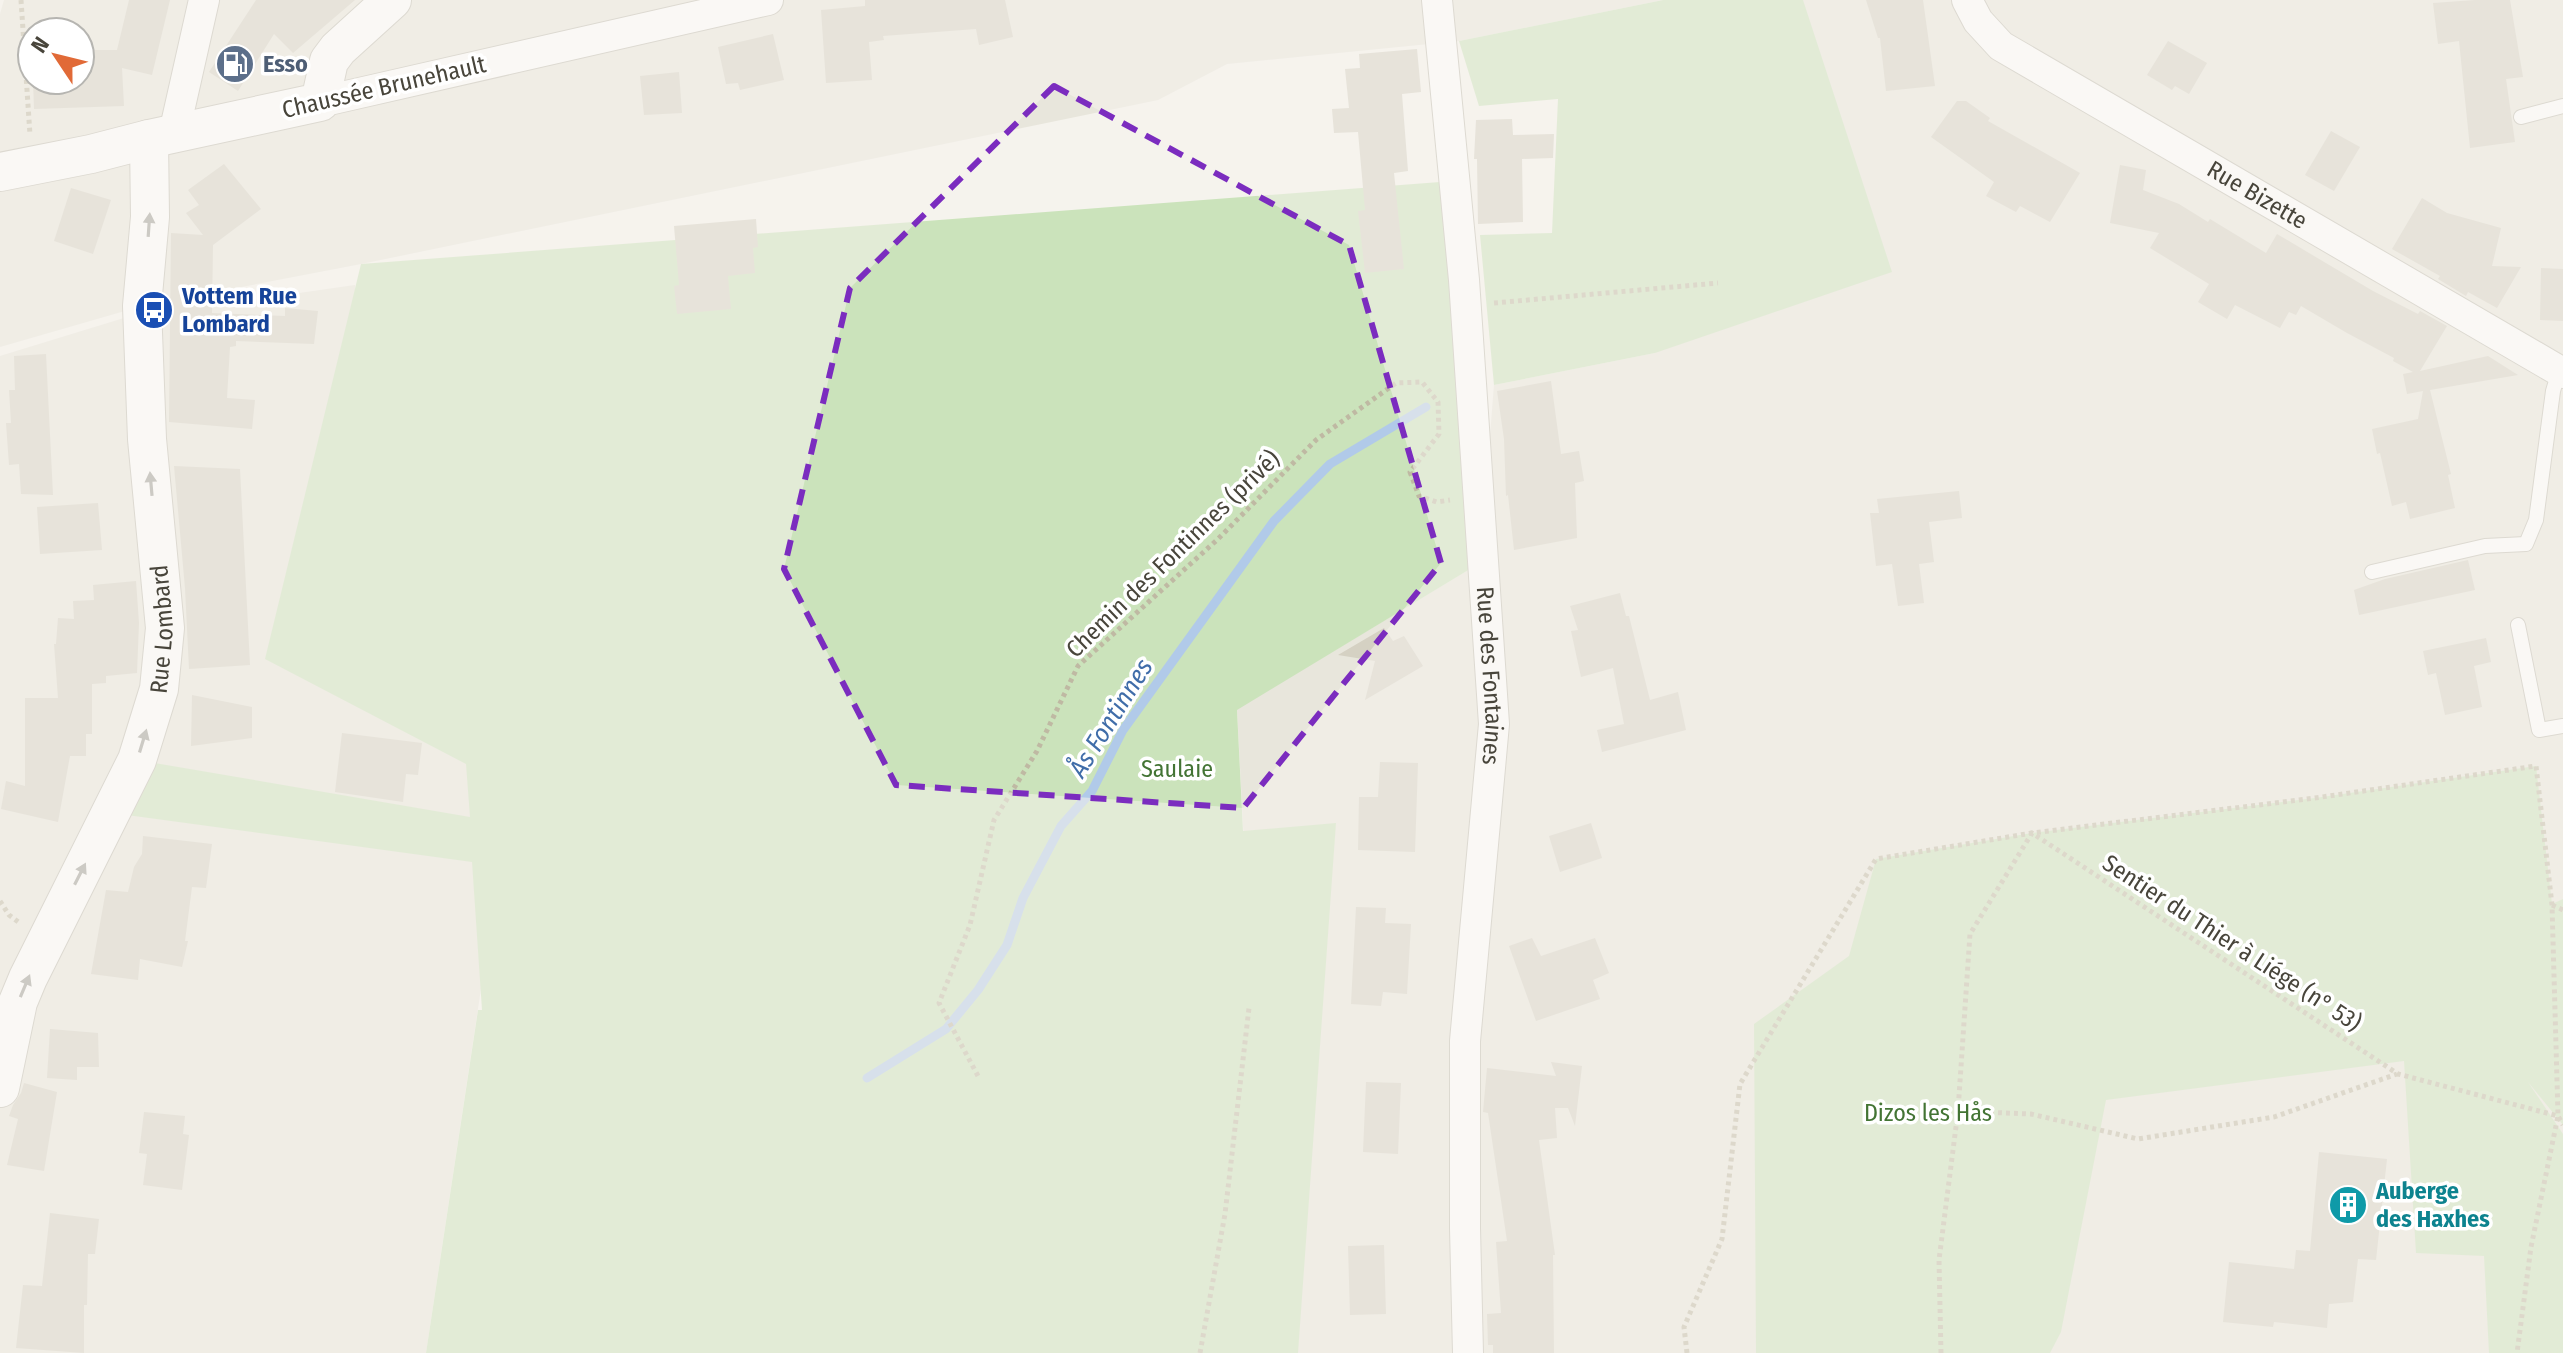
<svg xmlns="http://www.w3.org/2000/svg" width="2563" height="1353" font-family="'Fira Sans Condensed',sans-serif">
<style>
.residential{fill:#e8e6dc;fill-rule:evenodd}
.green{fill:#cbe3bb}
.lines{fill:none;stroke-linecap:round;stroke-linejoin:round}
.stream{stroke:#b1cae9;stroke-width:9}
.building{fill:#d5d1c3}
.service-casing{stroke:#bfbcb0;stroke-width:16}
.minor-casing{stroke:#bfbcb0;stroke-width:32}
.tertiary-casing{stroke:#bfbcb0;stroke-width:40}
.path{stroke:#bfb9a3;stroke-width:5;stroke-dasharray:4 4;stroke-linecap:butt}
.service{stroke:#fff;stroke-width:14}
.minor{stroke:#fff;stroke-width:30}
.tertiary{stroke:#fff;stroke-width:38}
.oneway{fill:#9a9993}
.marked{fill:none;stroke:#7b2cbf;stroke-width:6;stroke-dasharray:16 10;stroke-linejoin:round}
.labels{text-anchor:middle;dominant-baseline:central;stroke-width:7;stroke-linejoin:round;paint-order:stroke}
.service-label{font-size:24px;font-weight:bold;fill:#4e5e75;stroke:#fff;text-anchor:start}
.street-label{font-size:24px;fill:#48453b;stroke:#fff}
.transit-label{font-size:24px;font-weight:bold;fill:#164399;stroke:#fff;text-anchor:start}
.park-label{font-size:24px;fill:#437434;stroke:#fff}
.culture-label{font-size:24px;font-weight:bold;fill:#0d838f;stroke:#fff;text-anchor:start}
.water-label{font-size:26px;font-style:italic;fill:#406da9;stroke:#fff}
</style>
<rect width="100%" height="100%" fill="#f5f3ed"/>
<g class="residential">
<path d="M4 0H1663L1459 41 1227 64 1158 100 361 264 142 306 0 347V14ZM32 32H80V80H32Z"/>
<path d="M1803 0H2563V1353H1189L1250 960 1237 709 1480 563 1494 385 1655 353Z"/>
<path d="M355 285 354 542 506 823 426 1353H0V356L124 318Z"/>
</g>
<g class="green">
<path d="M1663 0H1803L1892 272 1655 353 1494 385 1480 235 1552 233 1558 99 1479 106 1459 41Z"/>
<path d="M1440 182 1480 563 1237 710 1243 831 1336 823 1298 1353H426L478 1010H482L472 862 112 813 137 760 470 817 466 764 265 659 361 264Z"/>
<path d="M2536 766 2552 904 2563 899V1125L2528 1082 2563 1134V1353H2489L2484 1256 2416 1253 2404 1061 2106 1100 2061 1332 2050 1353H1756L1754 1024 1849 956 1876 859 2032 833 2315 798Z"/>
</g>
<g class="lines">
<path class="stream" d="M867 1078 946 1029 978 990 1007 945 1023 898 1061 826 1092 791 1123 730 1274 521 1330 464 1426 407"/>
</g>
<g class="building">
<path d="M129 0H170L152 75 122 68 124 106 34 109 33 80H80V54H88V50H117Z"/>
<path d="M256 0H355L293 53 274 34 238 91 209 72Z"/>
<path d="M865 0H1005L1013 37 979 45 976 29 883 36 884 40 869 42 872 80 826 83 821 10 865 6Z"/>
<path d="M1866 0H1923L1935 86 1886 91 1880 38H1878Z"/>
<path d="M2475 0H2510L2523 77 2506 79 2515 142 2470 148 2459 41 2438 44 2433 3Z"/>
<path d="M773 34 784 80 740 90 738 83 726 84 718 47Z"/>
<path d="M2168 41 2207 63 2189 94 2175 86 2172 90 2147 75Z"/>
<path d="M1417 49 1421 92 1402 94 1408 171 1394 173 1404 269 1365 273 1358 211 1365 210 1358 132 1334 133 1332 109 1349 108 1345 69 1360 68 1359 54Z"/>
<path d="M679 72 682 113 644 115 640 76Z"/>
<path d="M1957 101H1966L1990 118 1988 121 2080 173 2050 222 2020 206 2016 212 1986 196 1994 182 1931 137Z"/>
<path d="M1512 119 1513 135 1554 134 1553 158 1522 159 1523 222 1478 224 1477 159H1474L1476 120Z"/>
<path d="M2331 131 2360 147 2334 191 2305 175Z"/>
<path d="M224 164 261 209 213 245 212 313 285 316V308L318 311 314 344 236 341V346L230 347 227 398 255 400 252 429 169 422 171 233 203 235 186 213 199 205 188 190Z"/>
<path d="M2120 165 2146 170 2143 190 2179 204 2208 222 2210 219 2266 253 2277 234 2373 291 2418 314 2420 311 2447 326 2420 371 2488 356 2518 375 2430 390 2451 474 2448 475 2455 508 2410 519 2406 502 2392 506 2380 453 2377 454 2372 429 2418 419 2423 391 2407 394 2403 374 2413 372 2393 361 2394 358 2347 333 2301 306 2296 315 2289 312 2280 328 2235 305 2227 319 2198 302 2209 284 2150 248 2159 233 2110 223Z"/>
<path d="M71 188 111 200 93 254 54 241Z"/>
<path d="M2422 198 2447 213 2501 228 2492 266 2521 267 2497 308 2468 292 2466 296 2438 279 2440 276 2392 249Z"/>
<path d="M756 219 758 247 753 248 755 273 728 276 731 309 677 314 674 286 679 285 674 226Z"/>
<path d="M2541 268 2563 269V321L2540 320Z"/>
<path d="M46 354 53 495 21 494 19 464 9 465 6 423H11L9 390H15L14 356Z"/>
<path d="M1551 381 1561 454 1579 451 1584 481 1575 483 1577 538 1514 550 1508 495 1506 496 1504 439 1497 391Z"/>
<path d="M174 466 240 469 250 665 189 669 185 588Z"/>
<path d="M1959 491 1962 518 1929 522 1934 562 1919 564 1924 603 1898 606 1892 564 1876 566 1870 513H1879L1877 499Z"/>
<path d="M98 503 102 550 40 554 37 507Z"/>
<path d="M2468 560 2475 590 2359 615 2354 590 2385 579Z"/>
<path d="M136 581 139 623 137 673 106 676V683L92 684V734H86V756H70L58 822 1 809 6 781 25 786V698H58L54 644H56L58 618 74 619 73 601 94 600 93 585Z"/>
<path d="M1620 593 1626 616H1629L1650 700 1678 692 1686 730 1602 752 1597 730 1624 724 1613 668 1581 677 1571 631 1578 630 1570 606Z"/>
<path d="M1384 628 1393 641 1404 636 1423 666 1365 700 1375 661 1338 655Z"/>
<path d="M2486 638 2491 662 2474 666 2482 707 2445 715 2436 673 2428 675 2423 651Z"/>
<path d="M192 695 252 707V738L191 746Z"/>
<path d="M342 733 422 743 418 775 406 774 403 802 335 792Z"/>
<path d="M1380 762 1418 763 1415 852 1358 850 1359 797H1378Z"/>
<path d="M1591 823 1602 858 1560 872 1549 836Z"/>
<path d="M143 836 212 844 206 888 192 887 185 941H188L182 967 140 959 138 980 91 974 106 890 128 892 134 867 142 854Z"/>
<path d="M1356 907 1386 908 1385 923 1411 924 1407 994 1383 992 1381 1006 1351 1004Z"/>
<path d="M1532 938 1541 956 1595 938 1609 973 1593 980 1600 999 1536 1021 1509 946Z"/>
<path d="M50 1029 98 1033 99 1067H77V1080L47 1078Z"/>
<path d="M1551 1062 1582 1066 1575 1126 1568 1108H1555L1557 1138 1539 1140 1555 1255H1553L1554 1353H1493V1345H1488L1487 1314 1501 1313 1496 1242 1507 1241 1488 1113 1483 1112 1487 1068 1556 1076Z"/>
<path d="M1366 1082 1401 1083 1398 1154 1363 1152Z"/>
<path d="M24 1083 57 1092 44 1171 7 1165 18 1119 9 1116 13 1105 21 1093Z"/>
<path d="M144 1112 185 1116 183 1134 189 1135 182 1190 143 1185 147 1154 139 1153Z"/>
<path d="M2319 1152 2387 1159 2376 1260 2358 1259 2353 1302 2329 1304 2327 1328 2274 1322 2273 1327 2223 1322 2229 1262 2294 1269 2296 1250 2310 1251Z"/>
<path d="M50 1213 99 1219 95 1254H88L87 1305H84V1353L16 1348 23 1285 42 1286Z"/>
<path d="M1384 1245 1386 1314 1350 1315 1348 1246Z"/>
</g>
<g class="lines">
<defs>
<g id="service">
<path d="M2521 117 2563 106"/>
<path d="M2372 572 2485 546 2526 544 2536 520 2553 391 2559 371"/>
<path d="M2518 625 2539 730 2563 726"/>
</g>
<g id="minor">
<path id="s1" d="M1437 0 1464 280 1494 724 1465 1041V1228L1468 1353"/>
<path id="s2" d="M1967 0 1978 21 2001 46 2563 373"/>
<path d="M320 102 768 0"/>
<path d="M174 133 204 0"/>
</g>
<g id="tertiary">
<path d="M0 172 91 154 149 139 320 102 329 61 338 49 392 0"/>
<path id="s3" d="M0 1088 18 1002 28 978 137 760 159 689 165 628 147 439 142 306 150 217 149 139"/>
</g>
</defs>
<use href="#service" class="service-casing"/>
<use href="#minor" class="minor-casing"/>
<use href="#tertiary" class="tertiary-casing"/>
<g class="path">
<path d="M21 0 30 135"/>
<path d="M1494 303 1718 283"/>
<path d="M0 901 9 915 21 924"/>
<path d="M2552 905 2563 910"/>
<path d="M978 1076 939 1003 970 925 994 820 1037 751 1078 666 1218 539 1316 440 1396 383 1422 382 1438 402 1439 434 1410 472 1419 496 1437 502 1450 500"/>
<path d="M1958 1111 2031 1114 2138 1139 2274 1117 2397 1074"/>
<path d="M1200 1353 1225 1214 1249 1008"/>
<path d="M1687 1353 1684 1327 1722 1239 1740 1084 1876 859 2032 833 2398 1074 2558 1116 2563 1125"/>
<path d="M1941 1353 1939 1260 1958 1111 1970 934 2032 833 2315 798 2536 766 2552 905 2558 1116 2531 1247 2517 1353"/>
</g>
<use href="#service" class="service"/>
<use href="#minor" class="minor"/>
<use href="#tertiary" class="tertiary"/>
</g>
<defs><path id="oneway-solid" d="M-6-.8H1V-3.2L6.5 0L1 3.2V.8H-6Z" transform="scale(2)"/></defs>
<g class="oneway">
<use href="#oneway-solid" transform="translate(149 225) rotate(-86)"/>
<use href="#oneway-solid" transform="translate(151 484) rotate(-95)"/>
<use href="#oneway-solid" transform="translate(143 741) rotate(-73)"/>
<use href="#oneway-solid" transform="translate(80 874) rotate(-63)"/>
<use href="#oneway-solid" transform="translate(25 986) rotate(-67)"/>
</g>
<path d="M0 0H2563V1353H0ZM1054 86 1349 245 1441 563 1243 808 896 785 784 569 850 288Z" fill="#f5f3ed" fill-opacity=".55" fill-rule="evenodd"/>
<path class="marked" d="M1054 86 1349 245 1441 563 1243 808 896 785 784 569 850 288Z"/>
<defs>
<symbol id="fuel-disc" viewBox="-11 -11 22 22"><circle r="9.5" fill="#5c6f8a" stroke="#fff"/><path d="M-5.5-6h7V0h2V4h1.3V-2.5L3-4.5l.8-.8L6-3V5H2.5V1h-1V6h-7ZM-4.2-4.7v3.2H.2V-4.7Z" fill="#fff"/></symbol>
<symbol id="bus-disc" viewBox="-11 -11 22 22"><circle r="9.5" fill="#1a4fb4" stroke="#fff"/><path d="M-5-6H5V4H4V6H2V4H-2V6H-4V4H-5ZM-3.5-4V0h7V-4ZM-3.5 1.2v1.5H-2V1.2ZM2 1.2v1.5H3.5V1.2Z" fill="#fff"/></symbol>
<symbol id="building-disc" viewBox="-11 -11 22 22"><circle r="9.5" fill="#0f9aa8" stroke="#fff"/><path d="M-4-6H4V6H1V3H-1V6H-4ZM-2.5-4.3h1.7v1.8h-1.7ZM.8-4.3h1.7v1.8H.8ZM-2.5-1h1.7V.8h-1.7ZM.8-1h1.7V.8H.8Z" fill="#fff"/></symbol>
</defs>
<g fill-rule="evenodd">
<use href="#fuel-disc" x="213" y="42" width="44" height="44"/>
<use href="#bus-disc" x="132" y="288" width="44" height="44"/>
<use href="#building-disc" x="2326" y="1183" width="44" height="44"/>
</g>
<g class="labels">
<g class="service-label">
<text x="263" y="64">Esso</text>
</g>
<g class="street-label">
<text transform="translate(384 87) rotate(-13)">Chaussée Brunehault</text>
<text stroke="none"><textPath href="#s2" startOffset="354">Rue Bizette</textPath></text>
<text transform="translate(1173 554) rotate(-44)">Chemin des Fontinnes (privé)</text>
<text stroke="none"><textPath href="#s3" startOffset="492">Rue Lombard</textPath></text>
<text stroke="none"><textPath href="#s1" startOffset="678">Rue des Fontaines</textPath></text>
<text transform="translate(2232 943) rotate(33)">Sentier du Thier à Liége (n° 53)</text>
</g>
<g class="transit-label">
<text x="182" y="296">Vottem Rue<tspan x="182" dy="28">Lombard</tspan></text>
</g>
<g class="park-label">
<text x="1177" y="769">Saulaie</text>
<text x="1928" y="1113">Dizos les Hås</text>
</g>
<g class="culture-label">
<text x="2376" y="1191">Auberge<tspan x="2376" dy="28">des Haxhes</tspan></text>
</g>
<g class="water-label">
<text transform="translate(1111 718) rotate(-58)">Ås Fontinnes</text>
</g>
</g>
<g transform="translate(56 56) rotate(305)"><circle r="38" fill="#ffffff" stroke="#b6b5b1" stroke-width="2"/>
<path d="M0-6L14 30L0 20L-14 30Z" fill="#e16a37"/>
<text y="-12" font-size="22" font-weight="bold" text-anchor="middle" fill="#48453b">N</text>
</g>
</svg>
